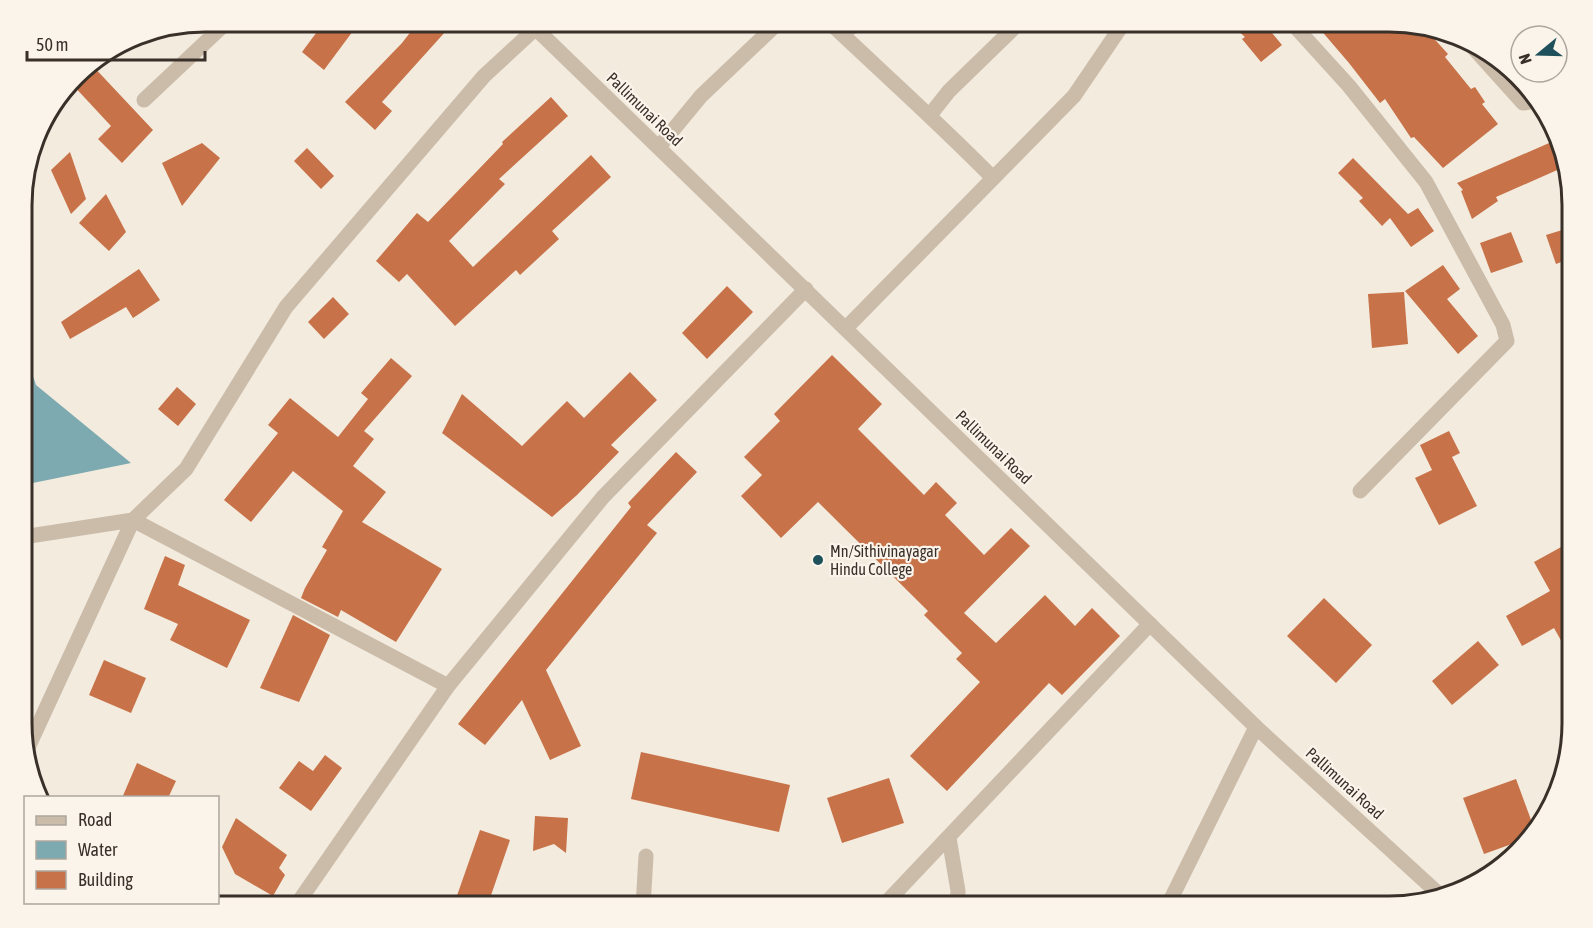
<svg xmlns="http://www.w3.org/2000/svg" width="1593" height="928" font-family="'Asap Condensed',sans-serif">
<style>
.water{fill:#7daab0}
.building{fill:#c77248}
.lines{fill:none;stroke-linecap:round;stroke-linejoin:round}
.minor{stroke:#cbbcaa;stroke-width:15}
.poi-dot{fill:#1e515b;stroke:#faf4eb;stroke-width:2}
.labels{text-anchor:middle;dominant-baseline:central;stroke-width:4.5;stroke-linejoin:round;paint-order:stroke}
.street-label{font-size:16px;fill:#393029;stroke:#faf4eb}
.poi-label{font-size:16px;fill:#393029;stroke:#faf4eb;text-anchor:start}
.rim{fill:none;stroke:#393029;stroke-width:3}
</style>
<rect width="100%" height="100%" fill="#f3ebde"/>
<path class="water" d="M23 346 36 385 131 463 23 485Z"/>
<g class="building">
<path d="M325 21H339L353 31 324 70 302 52Z"/>
<path d="M419 21H455L382 102 392 111 375 130 345 102 402 43Z"/>
<path d="M1227 21H1262L1282 45 1261 62 1242 39 1245 37Z"/>
<path d="M1313 21H1389L1428 32 1448 54 1445 57 1471 89 1475 87 1485 102 1482 104 1498 124 1443 168 1414 137 1411 138 1385 99 1380 103 1349 63Z"/>
<path d="M90 63 153 130 122 163 98 139 111 126 71 83 83 67Z"/>
<path d="M551 97 568 116 499 179 505 184 449 241 473 267 591 155 611 177 552 231 559 239 520 275 516 270 455 326 407 274 399 282 376 261 417 213 428 222 503 144 502 142Z"/>
<path d="M1556 140 1564 167 1496 197 1498 201 1472 219 1461 191 1463 190 1457 183Z"/>
<path d="M202 143 220 158 182 206 162 163Z"/>
<path d="M307 148 334 176 321 189 294 161Z"/>
<path d="M70 152 86 199 71 214 51 170Z"/>
<path d="M1353 158 1408 214 1418 208 1434 231 1411 247 1390 218 1382 226 1359 201 1363 198 1338 173Z"/>
<path d="M106 194 126 232 109 251 79 223Z"/>
<path d="M1572 227V258L1556 264 1546 235Z"/>
<path d="M1511 232 1523 262 1491 273 1480 243Z"/>
<path d="M1443 265 1460 289 1447 299 1478 336 1458 354 1405 291Z"/>
<path d="M139 269 160 300 133 318 126 307 70 339 61 322Z"/>
<path d="M727 286 753 312 707 359 682 333Z"/>
<path d="M1404 292 1408 344 1372 348 1368 294Z"/>
<path d="M333 297 349 314 324 339 308 322Z"/>
<path d="M832 355 882 404 858 429 924 495 936 482 957 503 945 515 984 555 1011 528 1030 546 964 613 996 643 1045 595 1075 626 1092 608 1120 636 1062 695 1049 683 947 791 910 756 980 682 956 659 962 653 924 615 928 611 818 502 781 538 741 496 762 475 744 457 780 421 774 414Z"/>
<path d="M391 358 412 376 364 431 374 439 353 466 386 492 362 522 442 569 396 642 341 610 338 617 301 598 305 588 327 550 322 547 343 511 293 471 251 522 224 500 278 433 268 425 290 398 338 437 368 399 361 393Z"/>
<path d="M630 372 657 400 611 445 619 452 577 495 552 517 442 433 462 394 522 446 567 401 584 418Z"/>
<path d="M177 387 196 404 178 426 158 409Z"/>
<path d="M1449 431 1460 453 1452 457 1477 506 1439 525 1415 478 1432 470 1420 445Z"/>
<path d="M676 452 697 472 647 525 657 533 546 670 581 746 550 760 522 700 485 745 458 724 631 507 628 503Z"/>
<path d="M1563 546 1572 562V660L1554 628 1522 646 1506 616 1550 591 1534 562Z"/>
<path d="M165 556 185 565 178 585 250 620 227 668 170 640 178 624 144 609Z"/>
<path d="M1324 598 1372 645 1336 683 1287 636Z"/>
<path d="M293 615 330 635 299 702 260 688Z"/>
<path d="M1478 641 1499 665 1452 705 1432 681Z"/>
<path d="M104 660 146 678 131 713 89 695Z"/>
<path d="M641 752 790 785 779 832 631 799Z"/>
<path d="M325 755 342 768 311 811 279 788 299 761 313 771Z"/>
<path d="M137 763 176 781 168 798H122Z"/>
<path d="M889 778 904 823 842 843 827 798Z"/>
<path d="M1516 779 1534 828 1523 840 1484 854 1463 798Z"/>
<path d="M535 816 568 818 566 853 554 844 533 851Z"/>
<path d="M236 818 287 855 279 868 285 875 273 896 235 874 222 847Z"/>
<path d="M480 830 510 840 487 907H453Z"/>
</g>
<g class="lines">
<g class="minor">
<path d="M528 21 1256 727 1440 895"/>
<path d="M828 21C883 73 940 124 993 178"/>
<path d="M1290 21 1349 86 1426 182 1503 325 1507 341 1360 491"/>
<path d="M841 33 863 21"/>
<path d="M1469 43 1523 103 1536 101"/>
<path d="M144 100 228 21"/>
<path d="M930 115 949 91 1021 21"/>
<path d="M659 147 701 96 780 21"/>
<path d="M846 328 1074 96 1125 21"/>
<path d="M23 537 133 520 448 686"/>
<path d="M25 754 133 520 186 469 286 307 484 76 536 28"/>
<path d="M949 838 958 891 957 907"/>
<path d="M295 907 448 686 603 497 806 289"/>
<path d="M643 907 646 856"/>
<path d="M882 907 1150 624"/>
<path d="M1167 907 1256 727"/>
</g>
</g>
<circle class="poi-dot" cx="818" cy="560" r="6"/>
<g class="labels">
<g class="street-label">
<text transform="translate(645 109) rotate(44)">Pallimunai Road</text>
<text transform="translate(994 447) rotate(44)">Pallimunai Road</text>
<text transform="translate(1345 783) rotate(42)">Pallimunai Road</text>
</g>
<g class="poi-label">
<text x="830" y="551">Mn/Sithivinayagar<tspan x="830" dy="18">Hindu College</tspan></text>
</g>
</g>
<path d="M0 0H1593V928H0ZM205 32H1389A173 173 0 0 1 1562 205V723A173 173 0 0 1 1389 896H205A173 173 0 0 1 32 723V205A173 173 0 0 1 205 32Z" fill="#faf4eb" fill-rule="evenodd"/>
<path class="rim" d="M205 32H1389A173 173 0 0 1 1562 205V723A173 173 0 0 1 1389 896H205A173 173 0 0 1 32 723V205A173 173 0 0 1 205 32Z"/>
<rect x="24" y="796" width="195" height="108" fill="#faf4eb" stroke="#ada69d" stroke-width="1.5"/>
<rect x="36" y="816" width="30" height="9" fill="#cbbcaa" stroke="#ada69d" stroke-width="1.5"/>
<text x="78" y="826" font-size="18" fill="#393029">Road</text>
<rect x="36" y="841" width="30" height="18" fill="#7daab0" stroke="#ada69d" stroke-width="1.5"/>
<text x="78" y="856" font-size="18" fill="#393029">Water</text>
<rect x="36" y="871" width="30" height="18" fill="#c77248" stroke="#ada69d" stroke-width="1.5"/>
<text x="78" y="886" font-size="18" fill="#393029">Building</text>
<g transform="translate(1539 54) rotate(251)"><circle r="28" fill="#faf4eb" stroke="#ada69d" stroke-width="1.5"/>
<path d="M0-4.5L10 22L0 15L-10 22Z" fill="#1e515b"/>
<text y="-9" font-size="16" font-weight="bold" text-anchor="middle" fill="#393029">N</text>
</g>
<path d="M27 51v9h178v-9" fill="none" stroke="#393029" stroke-width="3"/>
<text x="36" y="51" font-size="18" fill="#393029" stroke="#faf4eb" stroke-width="4.5" paint-order="stroke">50 m</text>
</svg>
